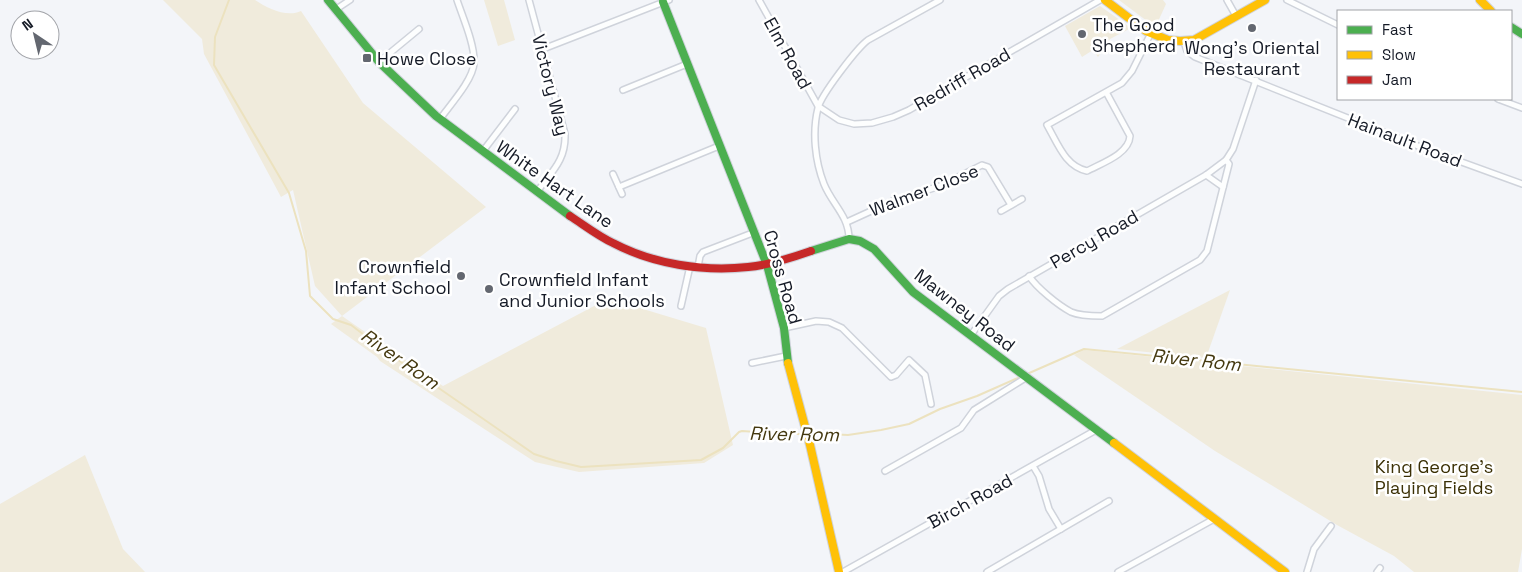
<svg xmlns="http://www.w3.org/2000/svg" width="1522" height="572" font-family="'Space Grotesk',sans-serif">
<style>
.green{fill:#f0ebdc}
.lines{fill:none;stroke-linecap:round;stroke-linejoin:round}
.stream{stroke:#ece2bf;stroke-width:2}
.street-casing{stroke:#cfd3db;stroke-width:8}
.fast-casing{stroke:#cfd3db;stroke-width:10}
.slow-casing{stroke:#cfd3db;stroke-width:10}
.jam-casing{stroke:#cfd3db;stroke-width:10}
.street{stroke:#fdfefe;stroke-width:5}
.fast{stroke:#4caf50;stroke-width:8}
.slow{stroke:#ffc107;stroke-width:8}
.jam{stroke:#c62828;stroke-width:8}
.poi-dot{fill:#636770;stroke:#fff;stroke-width:2}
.labels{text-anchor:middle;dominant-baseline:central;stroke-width:5;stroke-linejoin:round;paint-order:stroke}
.poi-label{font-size:18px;fill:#151a26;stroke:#fff;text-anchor:start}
.street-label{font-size:18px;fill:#151a26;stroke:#fff}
.park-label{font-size:18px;fill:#3b3005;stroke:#fff}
.water-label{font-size:19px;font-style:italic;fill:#453910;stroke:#fff}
</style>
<rect width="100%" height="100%" fill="#f3f5f9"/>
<g class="green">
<path d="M163 0H255C267 8 287 18 301 11L363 103 486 207 342 316 443 386 596 305 600 296 706 328 733 445 704 463 579 472 535 462 380 361 377 357 331 324 342 316 315 286 293 190 281 197 204 54 202 39Z"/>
<path d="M484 0H504L515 40 498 46Z"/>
<path d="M1119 0H1163L1166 4 1156 26 1147 21Z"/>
<path d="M1100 6 1131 28 1110 39 1098 57 1093 50 1082 57 1065 26Z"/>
<path d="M1230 290 1206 358 1117 349Z"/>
<path d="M1084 350 1522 395V549L1518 572H1414L1394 556 1337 525 1215 451 1074 355Z"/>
<path d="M85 455 123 549 145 572H0V504Z"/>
</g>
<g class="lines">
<g class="stream">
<path d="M229 0 215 37 214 65 289 193 306 251 310 296 333 319 351 325 388 353 534 454 556 461 581 467 701 460 723 448 739 432 742 431 789 434H806"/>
<path d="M1027 374 1084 349 1522 392"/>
<path d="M810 433 848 435 881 430 909 424 940 409 977 396 1020 377"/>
</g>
<defs>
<g id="street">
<path d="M529 0 565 134C566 161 551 172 537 192"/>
<path d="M759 0 818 106 839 120 854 124 872 123 893 117 909 110 1100 0"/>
<path d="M1227 0 1236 16"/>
<path d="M1287 0 1338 25"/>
<path d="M335 10 350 0"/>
<path d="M1184 42 1187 51 1195 57 1423 148 1522 184"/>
<path d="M543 49 669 0"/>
<path d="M379 62 419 29"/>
<path d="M623 90 687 64"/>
<path d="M1106 92 1130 136C1129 154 1102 163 1087 171 1065 166 1058 144 1047 125L1122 83 1132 71 1150 35"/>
<path d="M1498 99 1522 108"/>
<path d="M440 119C450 105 473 80 474 63 475 45 463 18 457 0"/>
<path d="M483 151 515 109"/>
<path d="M613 174 622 194"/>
<path d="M1206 175 1223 187"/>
<path d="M619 187 719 146"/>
<path d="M1001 211 1022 199"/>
<path d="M847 222 893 201 940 186 982 165 988 167 1011 205"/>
<path d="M849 239C849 216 832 204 824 184 815 161 812 132 818 108 821 95 857 48 868 40L940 0"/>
<path d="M698 267 700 256 703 252 755 232"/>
<path d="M1029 276C1037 288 1058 305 1071 312 1080 316 1092 316 1102 316L1200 260 1207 251 1229 164 1226 160"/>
<path d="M681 306 690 266"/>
<path d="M784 328 816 321 829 322 842 328 891 377 896 375 909 360 925 375 931 404"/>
<path d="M971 335 999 296 1008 289 1206 175 1226 160 1233 149 1256 80"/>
<path d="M752 363 786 356"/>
<path d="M1033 466 1039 476 1049 509 1061 529"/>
<path d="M885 471 961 428 974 410 1027 377"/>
<path d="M843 572 1096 430"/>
<path d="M987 572 1109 501"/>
<path d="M1118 572 1214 519"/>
<path d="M1307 572 1314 549 1331 526"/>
<path d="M1377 572 1380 568"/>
</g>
<g id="fast">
<path d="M328 0 379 62 436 116 570 216"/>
<path d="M663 2 767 265 784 328 788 363"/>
<path d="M1511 27 1522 34"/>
<path d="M811 251 849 239 860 241 874 249 913 292 1114 443"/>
</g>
<g id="slow">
<path d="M1105 0 1146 31 1168 40 1180 41 1194 40 1265 0"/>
<path d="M1480 0 1491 11"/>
<path d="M788 363 810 445 839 572"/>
<path d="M1114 443 1285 572"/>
</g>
<path id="jam" d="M570 216C584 225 598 236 613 243 653 264 703 272 748 267 770 265 791 258 811 251"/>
</defs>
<use href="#street" class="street-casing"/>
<use href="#fast" class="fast-casing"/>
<use href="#slow" class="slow-casing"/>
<use href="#jam" class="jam-casing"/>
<use href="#street" class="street"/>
<use href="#fast" class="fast"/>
<use href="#slow" class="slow"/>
<use href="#jam" class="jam"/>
</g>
<g class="poi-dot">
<circle cx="1252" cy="28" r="5"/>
<circle cx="1082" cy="34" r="5"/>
<rect x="362" y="53" width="10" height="10" rx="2.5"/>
<circle cx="461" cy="276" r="5"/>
<circle cx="489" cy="289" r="5"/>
</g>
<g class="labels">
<g class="poi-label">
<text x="1092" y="24">The Good<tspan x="1092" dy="21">Shepherd</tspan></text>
<text x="1252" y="47" text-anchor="middle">Wong's Oriental<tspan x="1252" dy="21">Restaurant</tspan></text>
<text x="377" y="58">Howe Close</text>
<text x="451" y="266" text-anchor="end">Crownfield<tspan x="451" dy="21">Infant School</tspan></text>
<text x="499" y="279">Crownfield Infant<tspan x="499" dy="21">and Junior Schools</tspan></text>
</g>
<g class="street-label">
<text transform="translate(788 53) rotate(61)">Elm Road</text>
<text transform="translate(962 79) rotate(-30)">Redriff Road</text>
<text transform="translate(551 85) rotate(76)">Victory Way</text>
<text transform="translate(1405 140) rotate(21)">Hainault Road</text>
<text transform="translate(555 184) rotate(35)">White Hart Lane</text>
<text transform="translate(924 190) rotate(-21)">Walmer Close</text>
<text transform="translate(1094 239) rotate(-30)">Percy Road</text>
<text transform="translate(783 277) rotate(74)">Cross Road</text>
<text transform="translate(965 310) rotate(38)">Mawney Road</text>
<text transform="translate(970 501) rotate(-29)">Birch Road</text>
</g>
<g class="park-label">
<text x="1434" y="466">King George's<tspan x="1434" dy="21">Playing Fields</tspan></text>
</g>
<g class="water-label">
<text transform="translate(400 359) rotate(35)">River Rom</text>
<text transform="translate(1196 360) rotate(6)">River Rom</text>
<text transform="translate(794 434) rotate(1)">River Rom</text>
</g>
</g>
<rect x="1337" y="10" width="175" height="90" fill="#ffffff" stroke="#a1a3a8"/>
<rect x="1347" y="26" width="25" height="8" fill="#4caf50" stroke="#a1a3a8"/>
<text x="1382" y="35" font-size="15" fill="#151a26">Fast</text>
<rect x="1347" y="51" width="25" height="8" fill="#ffc107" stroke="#a1a3a8"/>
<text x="1382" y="60" font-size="15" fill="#151a26">Slow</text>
<rect x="1347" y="76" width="25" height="8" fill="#c62828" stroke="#a1a3a8"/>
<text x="1382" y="85" font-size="15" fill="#151a26">Jam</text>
<g transform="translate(35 35) rotate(325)"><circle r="24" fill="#ffffff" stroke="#a1a3a8"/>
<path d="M0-4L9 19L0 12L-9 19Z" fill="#636770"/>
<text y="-8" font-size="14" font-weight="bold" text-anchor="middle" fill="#151a26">N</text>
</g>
</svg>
